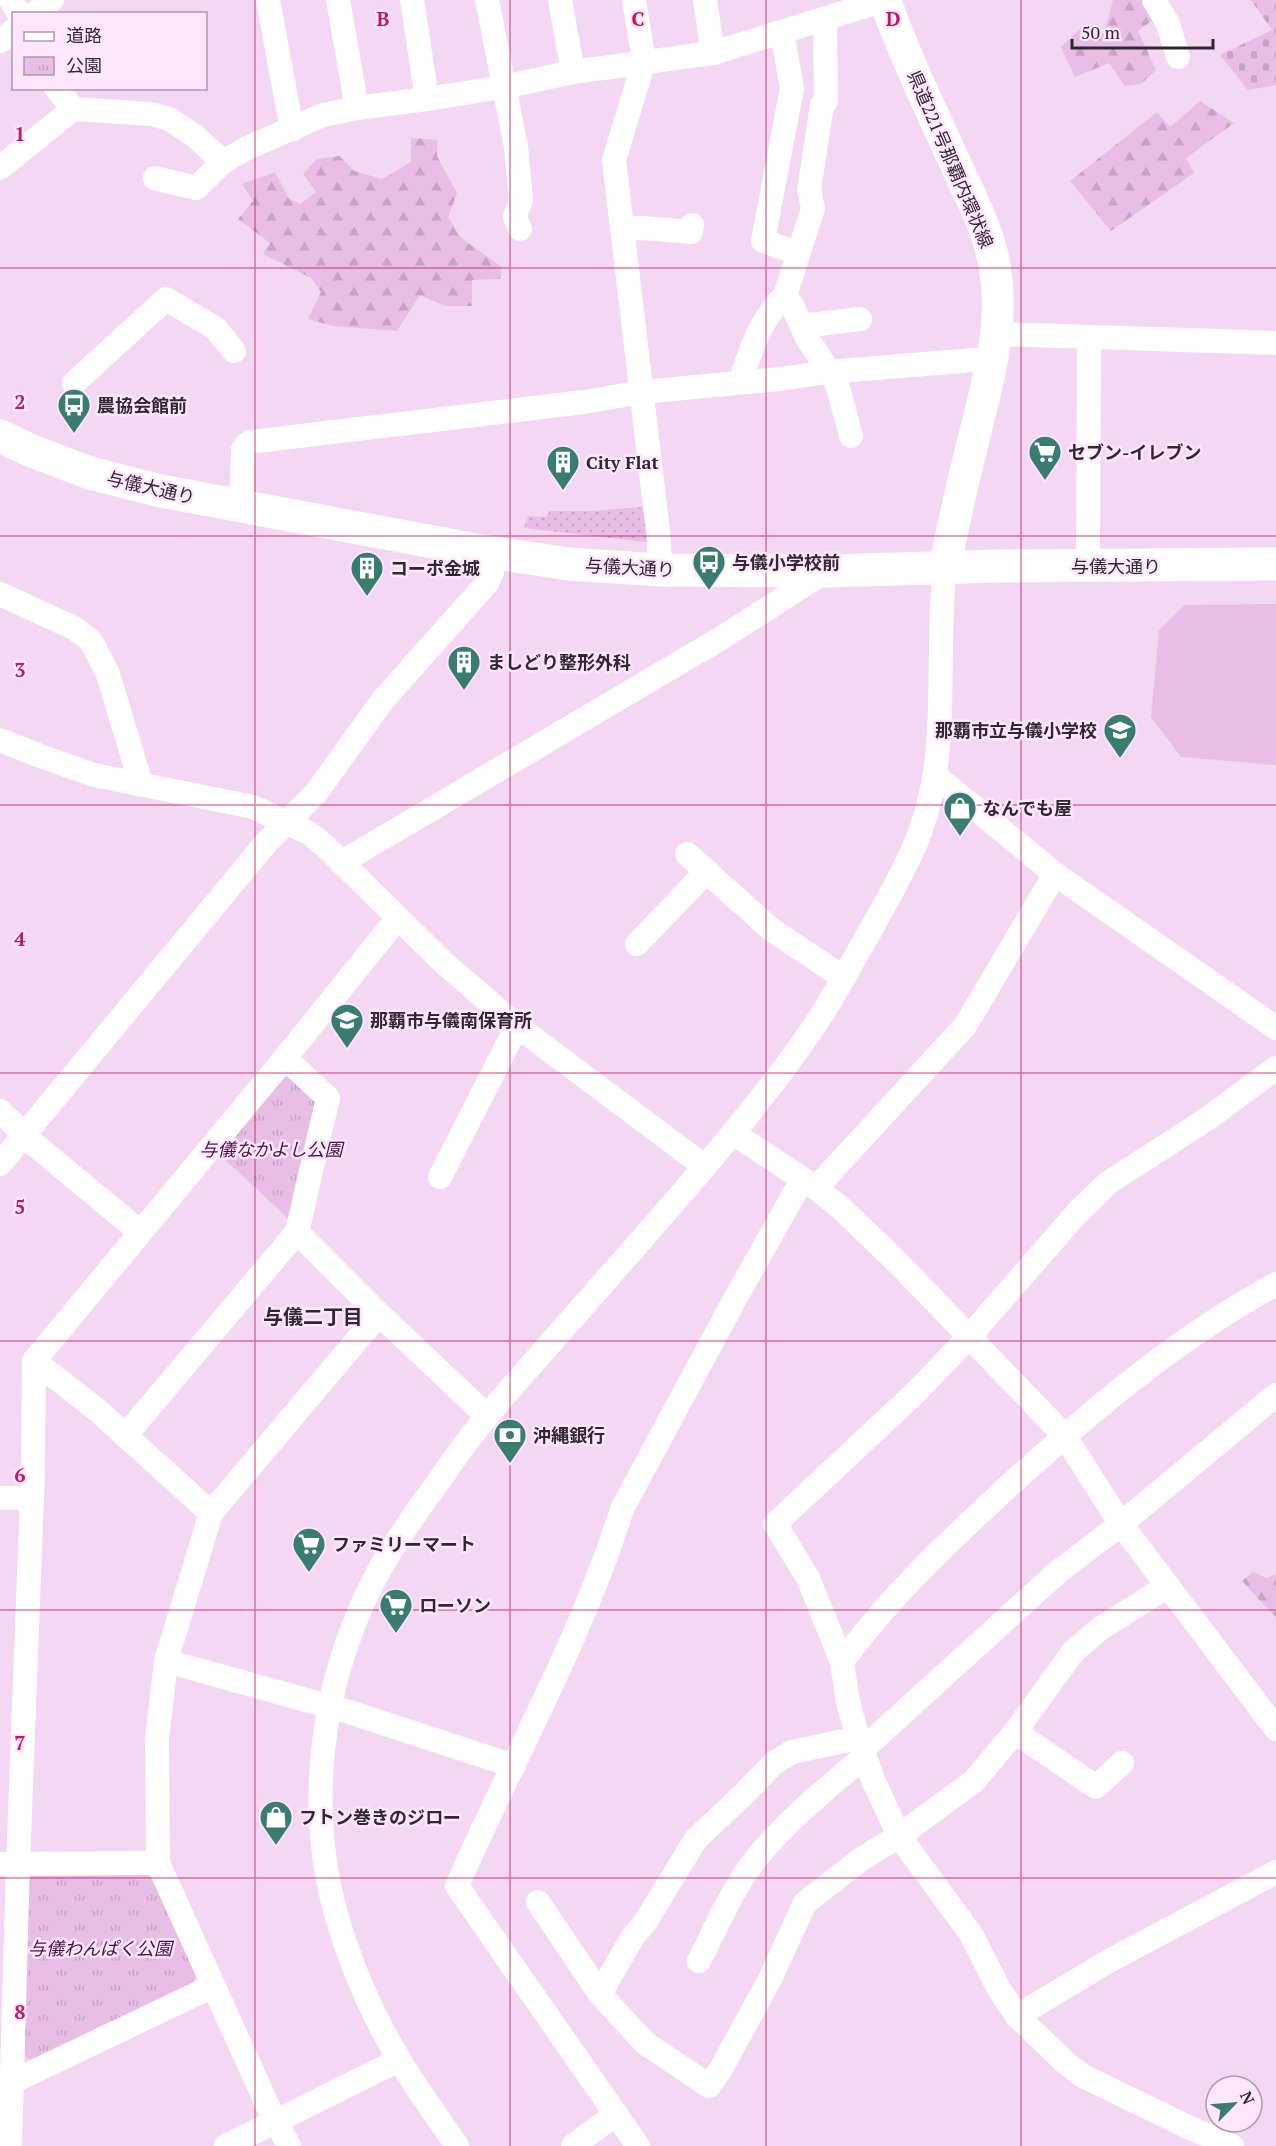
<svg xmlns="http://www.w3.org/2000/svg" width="1276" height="2146" font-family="'PT Serif','Noto Sans JP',serif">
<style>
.grass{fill:url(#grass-dots)}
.forest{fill:url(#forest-firs)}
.cemetery{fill:url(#cemetery-stones)}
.park{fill:url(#park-tufts)}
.garden{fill:#e8bee7}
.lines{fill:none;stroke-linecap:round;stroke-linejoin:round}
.minor{stroke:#fff;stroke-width:24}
.major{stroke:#fff;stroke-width:32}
.highway{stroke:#fff;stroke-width:33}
.grid{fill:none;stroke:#c2185b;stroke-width:1.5;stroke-opacity:0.55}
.labels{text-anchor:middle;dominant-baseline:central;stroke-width:5;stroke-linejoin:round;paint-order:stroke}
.street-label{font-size:18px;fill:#312731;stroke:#fee6fd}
.poi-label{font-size:18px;font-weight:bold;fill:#312731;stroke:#fee6fd;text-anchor:start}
.park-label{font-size:18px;font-style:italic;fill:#431144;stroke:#fee6fd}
.neighbourhood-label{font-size:20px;font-weight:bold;fill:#312731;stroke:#fee6fd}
.grid-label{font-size:20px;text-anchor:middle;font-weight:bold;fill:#c2185b;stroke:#fee6fd;stroke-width:5;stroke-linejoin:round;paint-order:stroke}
</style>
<defs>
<pattern id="grass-dots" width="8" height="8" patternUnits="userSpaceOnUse" patternTransform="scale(1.5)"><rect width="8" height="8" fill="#e8bee7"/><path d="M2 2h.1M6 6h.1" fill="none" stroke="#c7a3c7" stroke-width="1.8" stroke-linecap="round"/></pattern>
<pattern id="forest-firs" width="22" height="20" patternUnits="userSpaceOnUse" patternTransform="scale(1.5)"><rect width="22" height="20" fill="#e8bee7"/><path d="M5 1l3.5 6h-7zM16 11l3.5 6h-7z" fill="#c7a3c7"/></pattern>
<pattern id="cemetery-stones" width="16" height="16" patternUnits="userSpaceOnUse" patternTransform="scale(1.5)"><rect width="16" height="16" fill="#e8bee7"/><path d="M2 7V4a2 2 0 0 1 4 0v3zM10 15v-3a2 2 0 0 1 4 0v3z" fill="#c7a3c7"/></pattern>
<pattern id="park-tufts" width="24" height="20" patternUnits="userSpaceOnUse" patternTransform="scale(1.5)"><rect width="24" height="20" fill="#e8bee7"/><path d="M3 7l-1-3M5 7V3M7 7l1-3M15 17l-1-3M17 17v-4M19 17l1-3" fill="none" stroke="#c7a3c7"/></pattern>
</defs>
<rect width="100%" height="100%" fill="#f4d7f3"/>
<path class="grass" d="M652 506 655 543 524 528 528 516 546 517 550 511H593Z"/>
<g class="forest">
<path d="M1113 0H1143L1154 19 1138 31 1156 70 1141 84 1125 86 1109 63 1075 77 1061 47 1081 28 1095 34 1105 30Z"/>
<path d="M1200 101 1234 123 1186 158 1194 173 1111 231 1070 181 1157 112 1170 127Z"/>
<path d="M411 138 438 140 437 156 457 193 448 217 461 238 502 267 500 279 472 280V306H445L420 295 397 331 333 326 308 319 321 292 311 278 263 254 270 243 238 219 253 201 242 184 275 172 289 199 300 204 316 192 303 174 317 159 340 156 354 171 382 179 411 162Z"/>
<path d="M1253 1572 1267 1578 1276 1574V1618L1242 1581Z"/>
</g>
<path class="cemetery" d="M1251 0H1276V85L1248 90 1220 55 1272 30Z"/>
<g class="park">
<path d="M291 1074 317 1095 292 1222 219 1154 279 1076Z"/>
<path d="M35 1871 144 1873 154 1880 198 1972 191 1987 37 2064 22 2054 26 1882Z"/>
</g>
<path class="garden" d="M1276 604V765L1181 757 1151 717 1159 630 1185 605Z"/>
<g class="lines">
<g class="minor">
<path d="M11 0 19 14"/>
<path d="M268 0 292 130"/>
<path d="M338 0 357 108"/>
<path d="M412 0 427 99"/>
<path d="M487 0 516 147 521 200 515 217 520 229"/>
<path d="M560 0 573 72"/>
<path d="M634 0 644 61 614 160 659 540 660 570"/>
<path d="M705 0 713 53"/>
<path d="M1154 0 1168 24 1178 57"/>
<path d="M34 14 52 0"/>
<path d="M825 21 826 101 822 105 809 190 813 208 785 296 792 305 807 338 837 384 851 436"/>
<path d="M782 33 792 88 763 241 798 253"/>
<path d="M0 41 14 30"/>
<path d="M56 88 73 109"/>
<path d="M0 168 73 109 152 114 169 119 195 136 223 162 247 148 323 115 357 108 427 99 503 87 573 72 713 53 885 0"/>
<path d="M155 178 196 188 223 162"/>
<path d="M622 229 643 228 691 232 692 225"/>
<path d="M802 326 860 319"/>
<path d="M997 334 1276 343"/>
<path d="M740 381C751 351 760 318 785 296"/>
<path d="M74 383 166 299 215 328 234 351"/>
<path d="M241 505 243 450 246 445 250 442 584 402 642 392 780 379 828 372 974 360 993 361"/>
<path d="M1088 566 1089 337"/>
<path d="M0 594 74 628 91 641 108 674 141 784"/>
<path d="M0 740 40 756 94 775 253 807 309 833 325 846 444 963 517 1026 704 1166"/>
<path d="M936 776 1055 874 1276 1028"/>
<path d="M687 854 772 930 844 978"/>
<path d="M342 862 723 637 826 571"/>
<path d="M637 944 707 871"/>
<path d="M0 1111 34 1144 140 1232"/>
<path d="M733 1133 816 1188 842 1209 900 1265 1064 1435 1121 1524 1276 1729"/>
<path d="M0 1164 266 843 316 793 383 700 487 583 492 572 494 553"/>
<path d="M440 1177 517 1026"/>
<path d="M816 1188 965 1026 1055 874"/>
<path d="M297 1232 379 1314 487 1416"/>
<path d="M34 1361 96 1409 211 1513"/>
<path d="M125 1436 297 1232 328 1098 285 1058"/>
<path d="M0 1498H32"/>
<path d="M166 1661 349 1712 514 1766"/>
<path d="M842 1662C887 1600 942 1548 998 1496 1084 1417 1173 1340 1276 1284"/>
<path d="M1015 1732 1096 1787 1122 1763"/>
<path d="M862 1750 1058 1572 1121 1524 1276 1395"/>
<path d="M0 1864 158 1863"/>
<path d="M538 1902 600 1994 645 2043 709 2086 721 2069 770 1979 805 1903 860 1860 899 1836 974 1781 1015 1732 1073 1652 1101 1628 1168 1586"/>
<path d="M699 1961C715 1930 733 1887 755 1860 786 1821 826 1789 865 1756"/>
<path d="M600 1994 632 1938 646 1921 696 1839 743 1795 774 1763 792 1752 858 1738"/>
<path d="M1017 2016 1109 1961 1276 1872"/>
<path d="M12 2082 213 1986"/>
<path d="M10 2146 18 1864 33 1470 34 1361 285 1058 397 919"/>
<path d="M226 2146 399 2060"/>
<path d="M289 2146 271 2113 158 1863 157 1738 166 1661 211 1513 379 1314"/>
<path d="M457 2146C437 2116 415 2087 397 2056 371 2012 350 1963 336 1914 306 1806 321 1688 370 1588 386 1555 407 1525 428 1496 444 1474 459 1451 476 1430 496 1404 519 1379 541 1354 606 1279 674 1205 737 1128 766 1093 794 1057 819 1019 837 991 852 962 869 933 885 904 902 875 915 845 953 757 934 660 945 567"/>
<path d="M573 2146 616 2114"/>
<path d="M638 2146 457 1886C512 1760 581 1640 622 1509L735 1299 802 1180"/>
<path d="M1232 2146 1186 2126 1083 2076 1066 2063 1017 2016 999 1989 971 1934 899 1836 874 1782 858 1738 848 1702 842 1662 808 1578 775 1524 914 1394 969 1337 1078 1212 1108 1183 1207 1119 1276 1068"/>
</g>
<path class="major" d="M885 0C905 57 932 112 957 167 972 200 990 233 995 269 1005 326 988 379 975 434 964 478 953 523 945 567"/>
<path class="highway" d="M0 436 32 451 90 473 161 491 476 550 568 564 660 570 826 571 1001 566 1276 564"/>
</g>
<path class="grid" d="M255 0V2146M510 0V2146M766 0V2146M1021 0V2146M0 268H1276M0 536H1276M0 805H1276M0 1073H1276M0 1341H1276M0 1610H1276M0 1878H1276"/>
<defs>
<symbol id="bus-pin" viewBox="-11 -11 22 30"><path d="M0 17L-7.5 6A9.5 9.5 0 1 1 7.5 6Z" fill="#397d71" stroke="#fee6fd"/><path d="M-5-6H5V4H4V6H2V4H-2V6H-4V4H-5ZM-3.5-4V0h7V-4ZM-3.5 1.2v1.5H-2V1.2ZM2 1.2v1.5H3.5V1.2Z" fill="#fff"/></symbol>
<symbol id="supermarket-pin" viewBox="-11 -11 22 30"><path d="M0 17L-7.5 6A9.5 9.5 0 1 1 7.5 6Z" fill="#397d71" stroke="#fee6fd"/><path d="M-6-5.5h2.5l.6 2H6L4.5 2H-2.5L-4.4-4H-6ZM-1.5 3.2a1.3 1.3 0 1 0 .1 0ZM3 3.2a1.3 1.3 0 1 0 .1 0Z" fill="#fff"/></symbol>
<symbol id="building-pin" viewBox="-11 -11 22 30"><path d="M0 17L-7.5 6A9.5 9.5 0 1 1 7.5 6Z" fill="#397d71" stroke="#fee6fd"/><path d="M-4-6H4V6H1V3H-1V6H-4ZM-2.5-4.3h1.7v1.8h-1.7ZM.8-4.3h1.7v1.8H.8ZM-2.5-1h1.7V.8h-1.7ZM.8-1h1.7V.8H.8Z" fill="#fff"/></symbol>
<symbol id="school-pin" viewBox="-11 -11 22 30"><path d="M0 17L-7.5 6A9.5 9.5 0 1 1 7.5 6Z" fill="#397d71" stroke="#fee6fd"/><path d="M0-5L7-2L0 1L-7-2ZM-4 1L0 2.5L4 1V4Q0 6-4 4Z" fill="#fff"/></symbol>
<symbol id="shop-pin" viewBox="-11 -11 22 30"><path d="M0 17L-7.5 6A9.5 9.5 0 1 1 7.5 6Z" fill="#397d71" stroke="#fee6fd"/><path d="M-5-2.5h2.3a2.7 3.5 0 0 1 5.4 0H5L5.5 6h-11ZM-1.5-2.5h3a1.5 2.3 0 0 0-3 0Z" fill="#fff"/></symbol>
<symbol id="bank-pin" viewBox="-11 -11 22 30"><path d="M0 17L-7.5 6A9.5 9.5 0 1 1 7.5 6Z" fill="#397d71" stroke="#fee6fd"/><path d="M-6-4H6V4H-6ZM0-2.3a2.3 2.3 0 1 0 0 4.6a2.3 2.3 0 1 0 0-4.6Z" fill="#fff"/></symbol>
</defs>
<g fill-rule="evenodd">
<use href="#bus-pin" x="55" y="386" width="38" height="52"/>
<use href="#supermarket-pin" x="1026" y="433" width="38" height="52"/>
<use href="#building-pin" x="544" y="443" width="38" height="52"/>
<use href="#bus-pin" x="690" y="543" width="38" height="52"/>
<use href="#building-pin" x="348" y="549" width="38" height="52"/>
<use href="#building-pin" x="445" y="643" width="38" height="52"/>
<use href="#school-pin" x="1101" y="711" width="38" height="52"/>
<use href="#shop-pin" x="941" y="789" width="38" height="52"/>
<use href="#school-pin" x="328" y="1001" width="38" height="52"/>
<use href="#bank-pin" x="491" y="1416" width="38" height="52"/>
<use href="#supermarket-pin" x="290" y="1525" width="38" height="52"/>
<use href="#supermarket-pin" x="377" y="1586" width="38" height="52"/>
<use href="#shop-pin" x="257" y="1798" width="38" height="52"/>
</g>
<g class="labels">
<g class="street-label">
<text transform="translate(951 159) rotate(67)">県道221号那覇内環状線</text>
<text transform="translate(151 487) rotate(13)">与儀大通り</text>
<text x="1116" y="566">与儀大通り</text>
<text transform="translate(630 567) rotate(3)">与儀大通り</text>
</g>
<g class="poi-label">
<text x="97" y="405">農協会館前</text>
<text x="1068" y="452">セブン-イレブン</text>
<text x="586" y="462">City Flat</text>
<text x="732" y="562">与儀小学校前</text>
<text x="390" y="568">コーポ金城</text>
<text x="487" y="662">ましどり整形外科</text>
<text x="1097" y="730" text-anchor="end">那覇市立与儀小学校</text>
<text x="983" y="808">なんでも屋</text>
<text x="370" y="1020">那覇市与儀南保育所</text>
<text x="533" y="1435">沖縄銀行</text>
<text x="332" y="1544">ファミリーマート</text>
<text x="419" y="1605">ローソン</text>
<text x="299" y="1817">フトン巻きのジロー</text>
</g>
<g class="park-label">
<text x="271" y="1149">与儀なかよし公園</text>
<text x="100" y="1948">与儀わんぱく公園</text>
</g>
<g class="neighbourhood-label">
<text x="313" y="1316">与儀二丁目</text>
</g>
</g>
<g class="grid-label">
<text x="383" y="26">B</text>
<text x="638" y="26">C</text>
<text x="893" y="26">D</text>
<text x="20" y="141">1</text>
<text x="20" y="409">2</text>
<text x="20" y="677">3</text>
<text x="20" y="946">4</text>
<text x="20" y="1214">5</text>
<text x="20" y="1482">6</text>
<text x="20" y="1750">7</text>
<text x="20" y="2019">8</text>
</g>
<rect x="12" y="12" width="195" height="78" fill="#fee6fd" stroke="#ac9aab" stroke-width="1.5"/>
<rect x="24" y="32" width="30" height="9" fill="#ffffff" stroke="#ac9aab" stroke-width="1.5"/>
<text x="66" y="42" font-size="18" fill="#312731">道路</text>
<rect x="24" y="57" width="30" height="18" fill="url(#park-tufts)" stroke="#ac9aab" stroke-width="1.5"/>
<text x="66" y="72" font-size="18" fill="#312731">公園</text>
<g transform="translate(1234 2104) rotate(65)"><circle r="28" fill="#fee6fd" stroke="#ac9aab" stroke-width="1.5"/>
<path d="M0-4.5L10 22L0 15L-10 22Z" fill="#397d71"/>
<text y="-9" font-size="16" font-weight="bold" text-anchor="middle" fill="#312731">N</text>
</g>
<path d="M1072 39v9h141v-9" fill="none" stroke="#312731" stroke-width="3"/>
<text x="1081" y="39" font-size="18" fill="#312731" stroke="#fee6fd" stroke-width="4.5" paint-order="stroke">50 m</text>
</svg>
